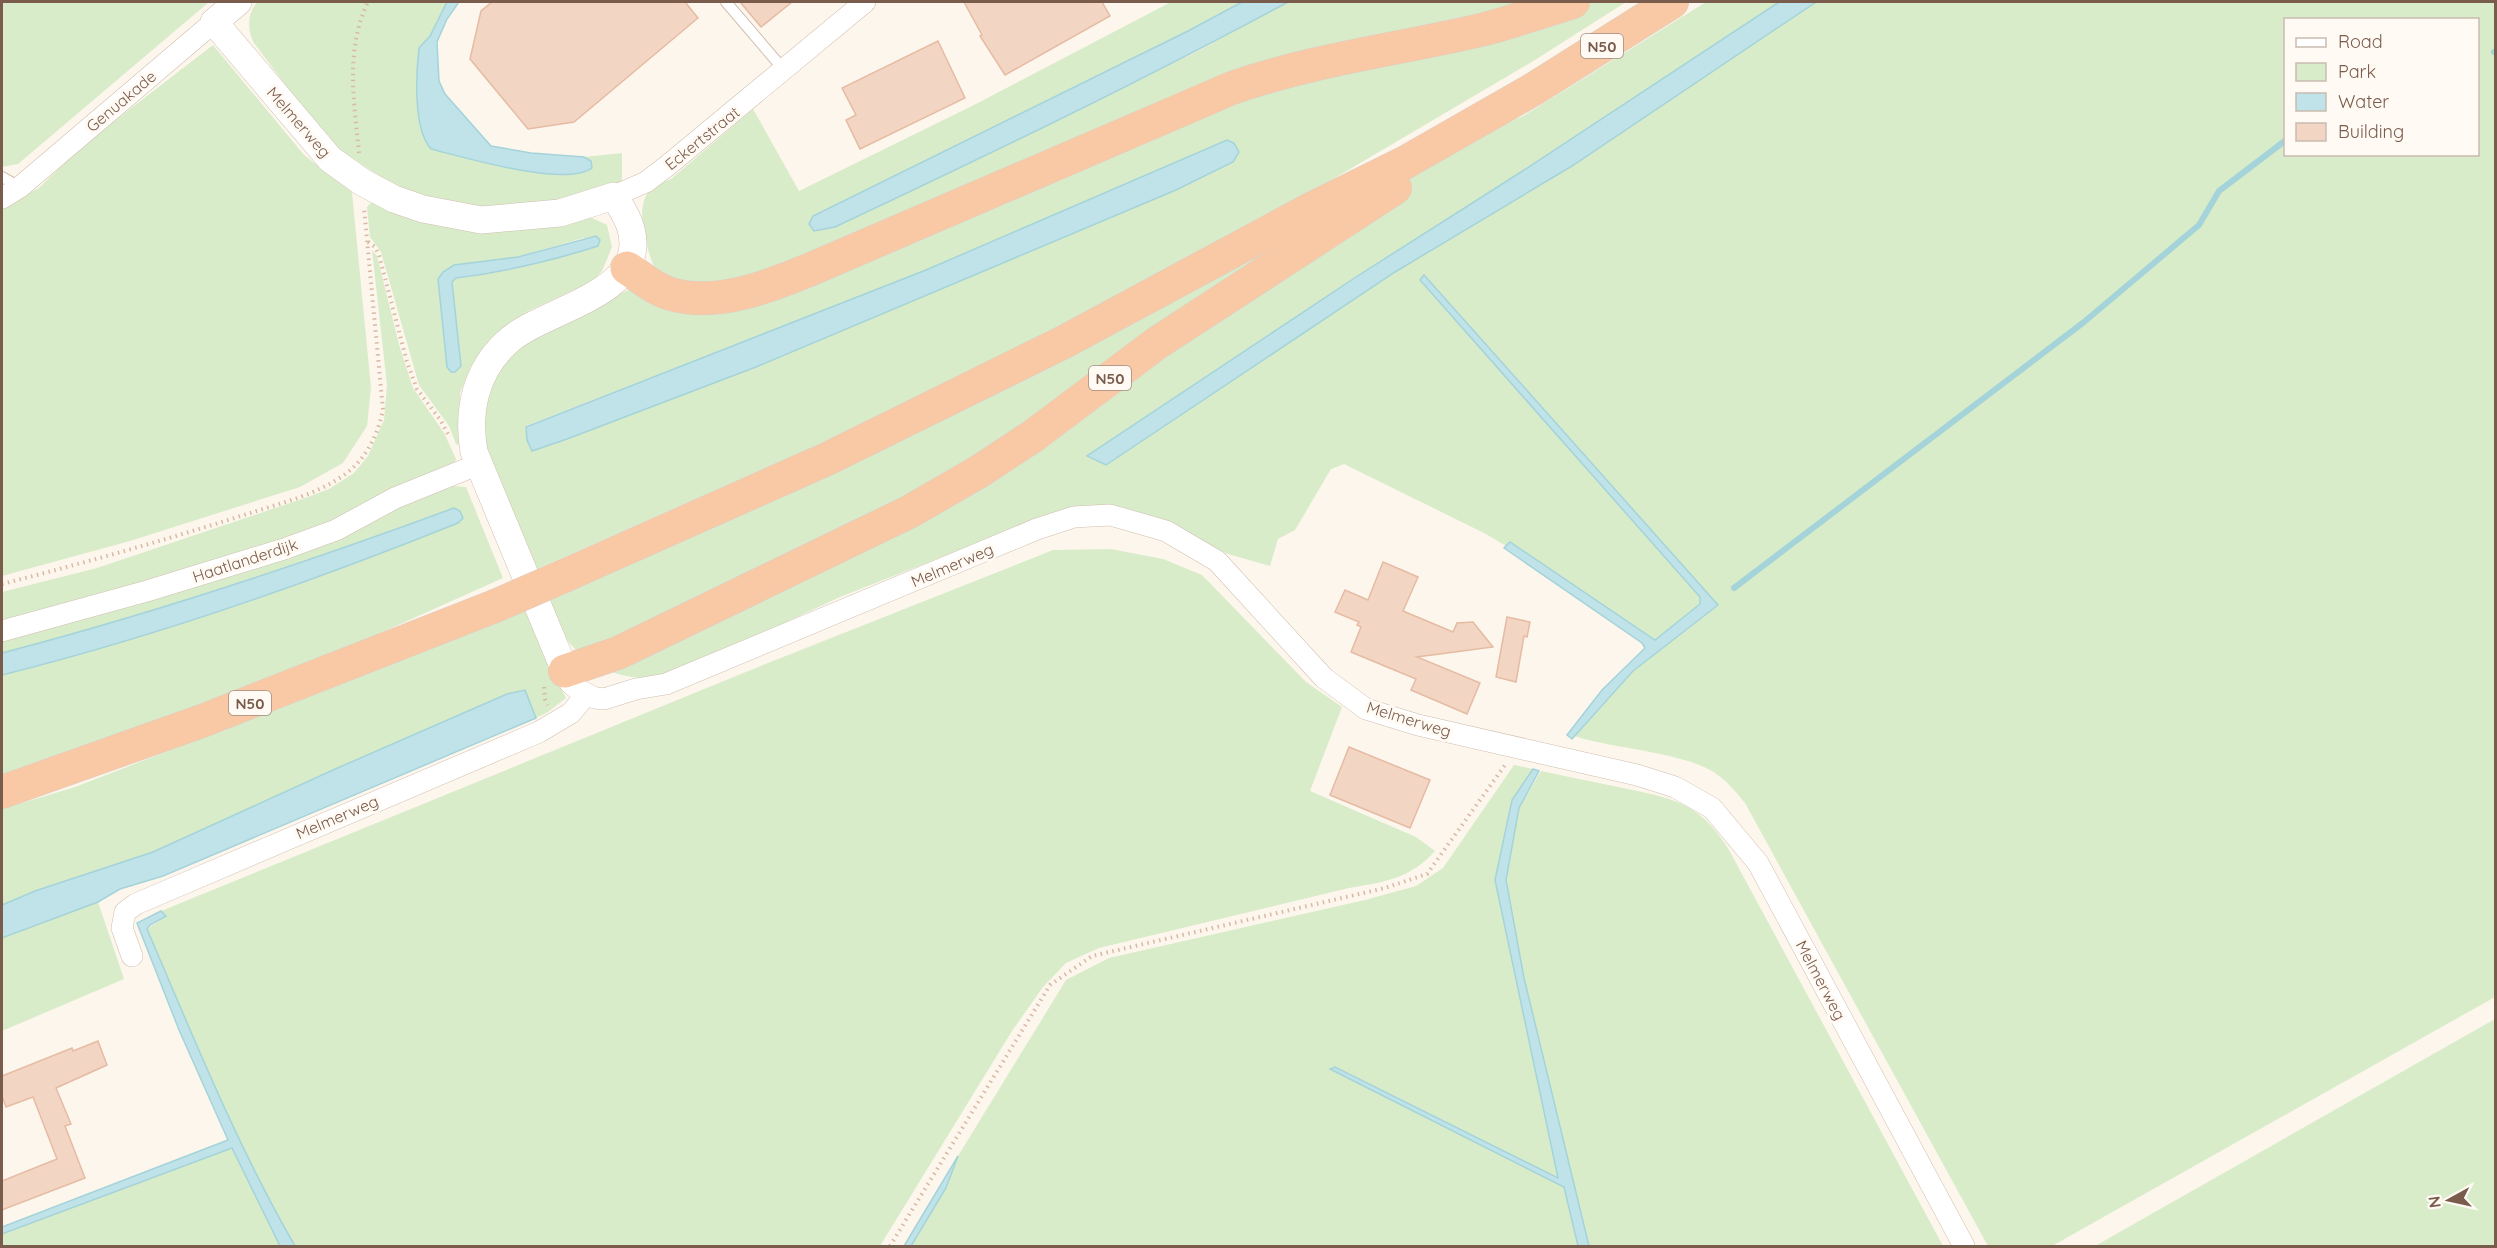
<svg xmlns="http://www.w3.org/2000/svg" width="2497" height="1248" font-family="Quicksand,sans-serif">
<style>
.green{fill:#d8ecc9;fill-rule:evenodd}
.water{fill:#bfe3e8;stroke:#a5d3da;stroke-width:1.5}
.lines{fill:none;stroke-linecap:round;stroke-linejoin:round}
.stream{stroke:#a5d3da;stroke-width:6}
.building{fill:#f3d5c3;stroke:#e6bba3;stroke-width:1.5}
.service-casing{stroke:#d1beb0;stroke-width:12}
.minor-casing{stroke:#d1beb0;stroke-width:22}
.tertiary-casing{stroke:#d1beb0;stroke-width:28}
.trunk-casing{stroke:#dad1cd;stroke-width:34}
.path{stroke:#d9b8a5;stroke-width:4;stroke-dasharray:1.5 4.5;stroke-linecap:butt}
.service{stroke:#fff;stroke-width:10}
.minor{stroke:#fff;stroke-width:21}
.tertiary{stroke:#fff;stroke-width:27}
.trunk{stroke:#f9c8a4;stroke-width:33}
.trunk-bridge-casing{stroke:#dad1cd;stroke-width:34;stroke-linecap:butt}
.trunk-bridge{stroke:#f9c8a4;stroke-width:33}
.labels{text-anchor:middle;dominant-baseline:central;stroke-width:6;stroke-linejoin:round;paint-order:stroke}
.shield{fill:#fffaf3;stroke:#a28b7f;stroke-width:1.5}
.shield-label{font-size:15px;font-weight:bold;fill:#7a5c4d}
.street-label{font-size:16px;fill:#7a5c4d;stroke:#fffaf3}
</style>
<rect width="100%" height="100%" fill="#fdf6ec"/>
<g class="green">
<path d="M2 2H209L18 164 2 167Z"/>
<path d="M257 2H447L430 36 419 48 417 88 421 128 562 174 587 172 592 168 591 161 584 157 622 153V182L571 201 490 209 436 200 410 191 385 180 339 149 315 124 254 43C247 29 247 15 257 2Z"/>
<path d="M1171 2H1242L1188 31 813 216 810 224 975 161 1198 51 1288 2H1547L1462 25 986 185 707 292 656 272C648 253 635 213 647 194 652 187 663 182 671 179L753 109 799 191 974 105Z"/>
<path d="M1589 2H1626L1535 60 1235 237 1083 313 921 400 533 571 485 455V388L522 344 634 287 689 307 1265 81 1576 8ZM1227 140 1233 162 1176 190 756 367 567 439 532 450 526 426 926 270Z"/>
<path d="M1706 2H1779L1521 172 1356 277 1088 457 1106 465 1395 272 1572 166 1816 2H2495V997L2052 1246H1988L1745 803C1736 792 1727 781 1715 773 1683 752 1614 749 1574 736L1633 671 1718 605 1424 275 1420 280 1700 597V604L1655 640 1510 542 1506 546 1486 534 1344 464 1331 469 1295 530 1278 539 1270 566 1228 554 1131 512 1104 507 1061 510 840 597 674 674C634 685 590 672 565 637 557 626 551 612 545 600L1425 159 1523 116ZM2286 20H2478V154H2286Z"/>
<path d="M213 45 304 155 352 192 371 388 367 426 343 463 300 487 130 541 2 576V208L39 188 82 146Z"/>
<path d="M373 201 418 219 455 229H504L590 217 607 225 612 247 602 271 593 281 528 311 511 323 471 366 460 393 459 445 456 444 449 426 419 385 381 252 370 237 367 207ZM583 238 600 240 598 246C551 261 505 273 456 278L452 282 451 372 447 367 438 279 454 265 518 257Z"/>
<path d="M372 250 377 256 400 348 413 388 444 433 456 459 453 466 334 522 146 584 2 621V592L97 568 305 498 329 489 354 473 368 456 384 420 387 385Z"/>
<path d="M453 486 466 487 503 578 327 657 65 758 2 777V675C158 636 309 583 458 523L463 518 453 508C305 563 155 613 2 653V638Z"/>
<path d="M1111 549 1163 559 1202 575 1306 682 1342 707 1310 791 1416 837 1435 851C1410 879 1384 882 1349 888L1099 948 1066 963 1043 987 1012 1031 880 1246H295C237 1146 193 1036 147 929L165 917 161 911 763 665 1053 550Z"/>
<path d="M526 608 558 683 566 698 548 712 536 718 524 690 153 852 35 891 2 905V809L75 787 339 685Z"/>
<path d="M1514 765 1533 769 1512 800 1495 880 1558 1179 1336 1067 1331 1069 1565 1187 1578 1246H911L946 1188 958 1156 1066 980 1109 958 1365 900 1416 886 1443 868Z"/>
<path d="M1541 771C1566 776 1592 782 1618 787 1670 798 1700 801 1729 850L1943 1246H1589L1524 978 1506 880 1519 808Z"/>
<path d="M98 902 124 979 2 1031V938Z"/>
<path d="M2495 1019V1246H2095Z"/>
<path d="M232 1148 280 1246H2V1234Z"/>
</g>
<g class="water">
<path d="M447 2H459L447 19 437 42 439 81 445 94 491 146 531 153 584 157 591 161 592 168C567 188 463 157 431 149 413 129 416 74 419 48L430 36Z"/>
<path d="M1242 2H1288C1140 82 988 155 835 227L814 231 809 224 813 216 1188 31Z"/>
<path d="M1779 2H1816L1572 166 1395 272 1106 465 1087 456 1356 277 1521 172Z"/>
<path d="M1227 140 1234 143 1239 152 1233 162 1176 190 756 367 567 439 532 451 527 440 526 427 926 270Z"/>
<path d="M596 236 600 240 598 246C551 261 505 272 456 278L452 282 461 366 455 372H451L447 367 438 279 443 272 454 265 518 257Z"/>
<path d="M1424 275 1718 605 1633 671 1572 739 1567 735 1602 690 1645 648 1642 643 1504 548 1510 542 1655 640 1700 604V597L1420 280Z"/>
<path d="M454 508 460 511 463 518 458 523C309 583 158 636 2 675V653C155 613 305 563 454 508Z"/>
<path d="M525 690 536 718 163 876 120 889 98 902 2 938V905L35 891 153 852 333 770 507 694Z"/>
<path d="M1533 769 1539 771 1519 808 1506 880 1524 978 1589 1246H1578L1564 1187 1330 1069 1335 1067 1558 1178 1495 880 1512 800Z"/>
<path d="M161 911 166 916 150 925 147 929C193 1036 237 1146 295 1246H280L232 1148 2 1234V1227L228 1140 179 1030 137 923Z"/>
<path d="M958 1156 946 1188 911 1246H904Z"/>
</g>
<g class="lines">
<g class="stream">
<path d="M2494 52H2496"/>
<path d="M1734 588 2084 322 2199 225 2219 191 2286 140"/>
</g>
</g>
<g class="building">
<path d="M492 2H685L698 18 574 122 528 129 470 59 481 11Z"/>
<path d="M740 2H792L761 27Z"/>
<path d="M964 2H1102L1110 16 1005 75 980 36 982 35Z"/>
<path d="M938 41 965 98 860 149 846 120 856 115 842 88Z"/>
<path d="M1383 562 1418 577 1403 611 1453 632 1457 623 1473 622 1493 647 1417 657 1480 683 1467 714 1411 690 1416 679 1351 652 1361 627 1357 625 1359 622 1335 612 1345 590 1368 600Z"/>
<path d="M1507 617 1530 622 1527 637 1524 636 1516 682 1496 677Z"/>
<path d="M1349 747 1430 780 1410 828 1330 795Z"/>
<path d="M98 1041 107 1065 56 1088 71 1124 65 1126 85 1178 2 1210V1181L57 1159 33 1097 6 1107 2 1096V1076L72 1048 73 1051Z"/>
</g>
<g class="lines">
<defs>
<g id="service">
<path d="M726 2 784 70"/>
<path d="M2 177 20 187"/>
</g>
<g id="minor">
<path d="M614 196 646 182 667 166 865 2"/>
<path d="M2 198 20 187 214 22"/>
<path d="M2 631 147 591 284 549 336 530 395 498 479 464"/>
<path d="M565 671 570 683 577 689 595 698 604 699 636 689 666 684 1037 529 1074 517 1110 515 1166 531 1217 561 1324 678 1366 709 1418 725 1637 775 1675 787 1712 808 1758 863 1964 1246"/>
<path d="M132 956 122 928 125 912 136 904 539 732 571 713 586 695"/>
</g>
<path id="tertiary" d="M238 2 214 22 330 159 362 182 394 199 423 209 481 220 560 213 614 196C620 206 628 217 631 229 649 296 542 308 506 343 475 372 467 412 474 452L565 671"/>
<g id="trunk">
<path d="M627 268C641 277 655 290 671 294 718 308 773 285 816 267L1232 88C1315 59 1401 49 1485 29 1515 21 1544 11 1573 2"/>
<path d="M564 576 827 459 1064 342 1311 209 1406 162 1532 90 1672 2"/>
<path d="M565 671 618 653 909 512 980 471 1033 436 1157 343 1395 188"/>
<path d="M2 792 202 721 495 606"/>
</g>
</defs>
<use href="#service" class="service-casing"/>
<use href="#minor" class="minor-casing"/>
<use href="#tertiary" class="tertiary-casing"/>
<use href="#trunk" class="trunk-casing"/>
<g class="path">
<path d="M359 153C354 102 345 49 368 2"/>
<path d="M368 242 375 247 379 255 407 362 417 389 441 421 448 434"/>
<path d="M2 584C84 563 166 540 247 514 281 503 320 494 348 472 367 457 378 434 383 410L364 208"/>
<path d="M544 687 545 699 548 705"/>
<path d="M890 1246 1050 985 1092 956 1385 888 1427 874 1505 765"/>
</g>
<use href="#service" class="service"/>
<use href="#minor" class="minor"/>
<use href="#tertiary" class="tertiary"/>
<use href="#trunk" class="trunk"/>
<defs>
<path id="trunk-bridge" d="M495 606 564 576"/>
</defs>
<use href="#trunk-bridge" class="trunk-bridge-casing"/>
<use href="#trunk-bridge" class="trunk-bridge"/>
</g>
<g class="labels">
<g class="shield">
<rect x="1581" y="34" width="42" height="24" rx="4.5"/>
<rect x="1089" y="366" width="42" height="24" rx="4.5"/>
<rect x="229" y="691" width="42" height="24" rx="4.5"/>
</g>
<g class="shield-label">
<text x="1602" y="46">N50</text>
<text x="1110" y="378">N50</text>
<text x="250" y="703">N50</text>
</g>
<g class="street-label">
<text transform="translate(121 101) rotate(-40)">Genuakade</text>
<text transform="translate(299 122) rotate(49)">Melmerweg</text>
<text transform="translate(702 138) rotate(-39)">Eckertstraat</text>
<text transform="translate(245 560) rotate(-18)">Haatlanderdijk</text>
<text transform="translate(952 565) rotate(-23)">Melmerweg</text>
<text transform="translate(1409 719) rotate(17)">Melmerweg</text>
<text transform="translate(337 817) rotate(-23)">Melmerweg</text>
<text transform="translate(1821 980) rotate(62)">Melmerweg</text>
</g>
</g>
<rect width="2497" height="1248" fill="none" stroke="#7a5c4d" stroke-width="6"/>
<rect x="2284" y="18" width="195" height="138" fill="#fffaf3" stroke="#cabbb1" stroke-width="1.5"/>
<rect x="2296" y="38" width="30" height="9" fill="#ffffff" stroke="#cabbb1" stroke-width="1.5"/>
<text x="2338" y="48" font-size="18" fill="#7a5c4d">Road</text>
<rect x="2296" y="63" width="30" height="18" fill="#d8ecc9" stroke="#cabbb1" stroke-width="1.5"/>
<text x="2338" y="78" font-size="18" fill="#7a5c4d">Park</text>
<rect x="2296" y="93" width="30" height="18" fill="#bfe3e8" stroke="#cabbb1" stroke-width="1.5"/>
<text x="2338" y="108" font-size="18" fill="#7a5c4d">Water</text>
<rect x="2296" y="123" width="30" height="18" fill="#f3d5c3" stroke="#cabbb1" stroke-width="1.5"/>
<text x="2338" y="138" font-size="18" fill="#7a5c4d">Building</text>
<g transform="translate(2449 1200) rotate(262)" stroke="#fffaf3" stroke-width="4.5" paint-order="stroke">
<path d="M0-4.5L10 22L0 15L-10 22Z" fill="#7a5c4d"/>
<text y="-9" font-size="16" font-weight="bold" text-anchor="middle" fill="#7a5c4d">N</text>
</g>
</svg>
